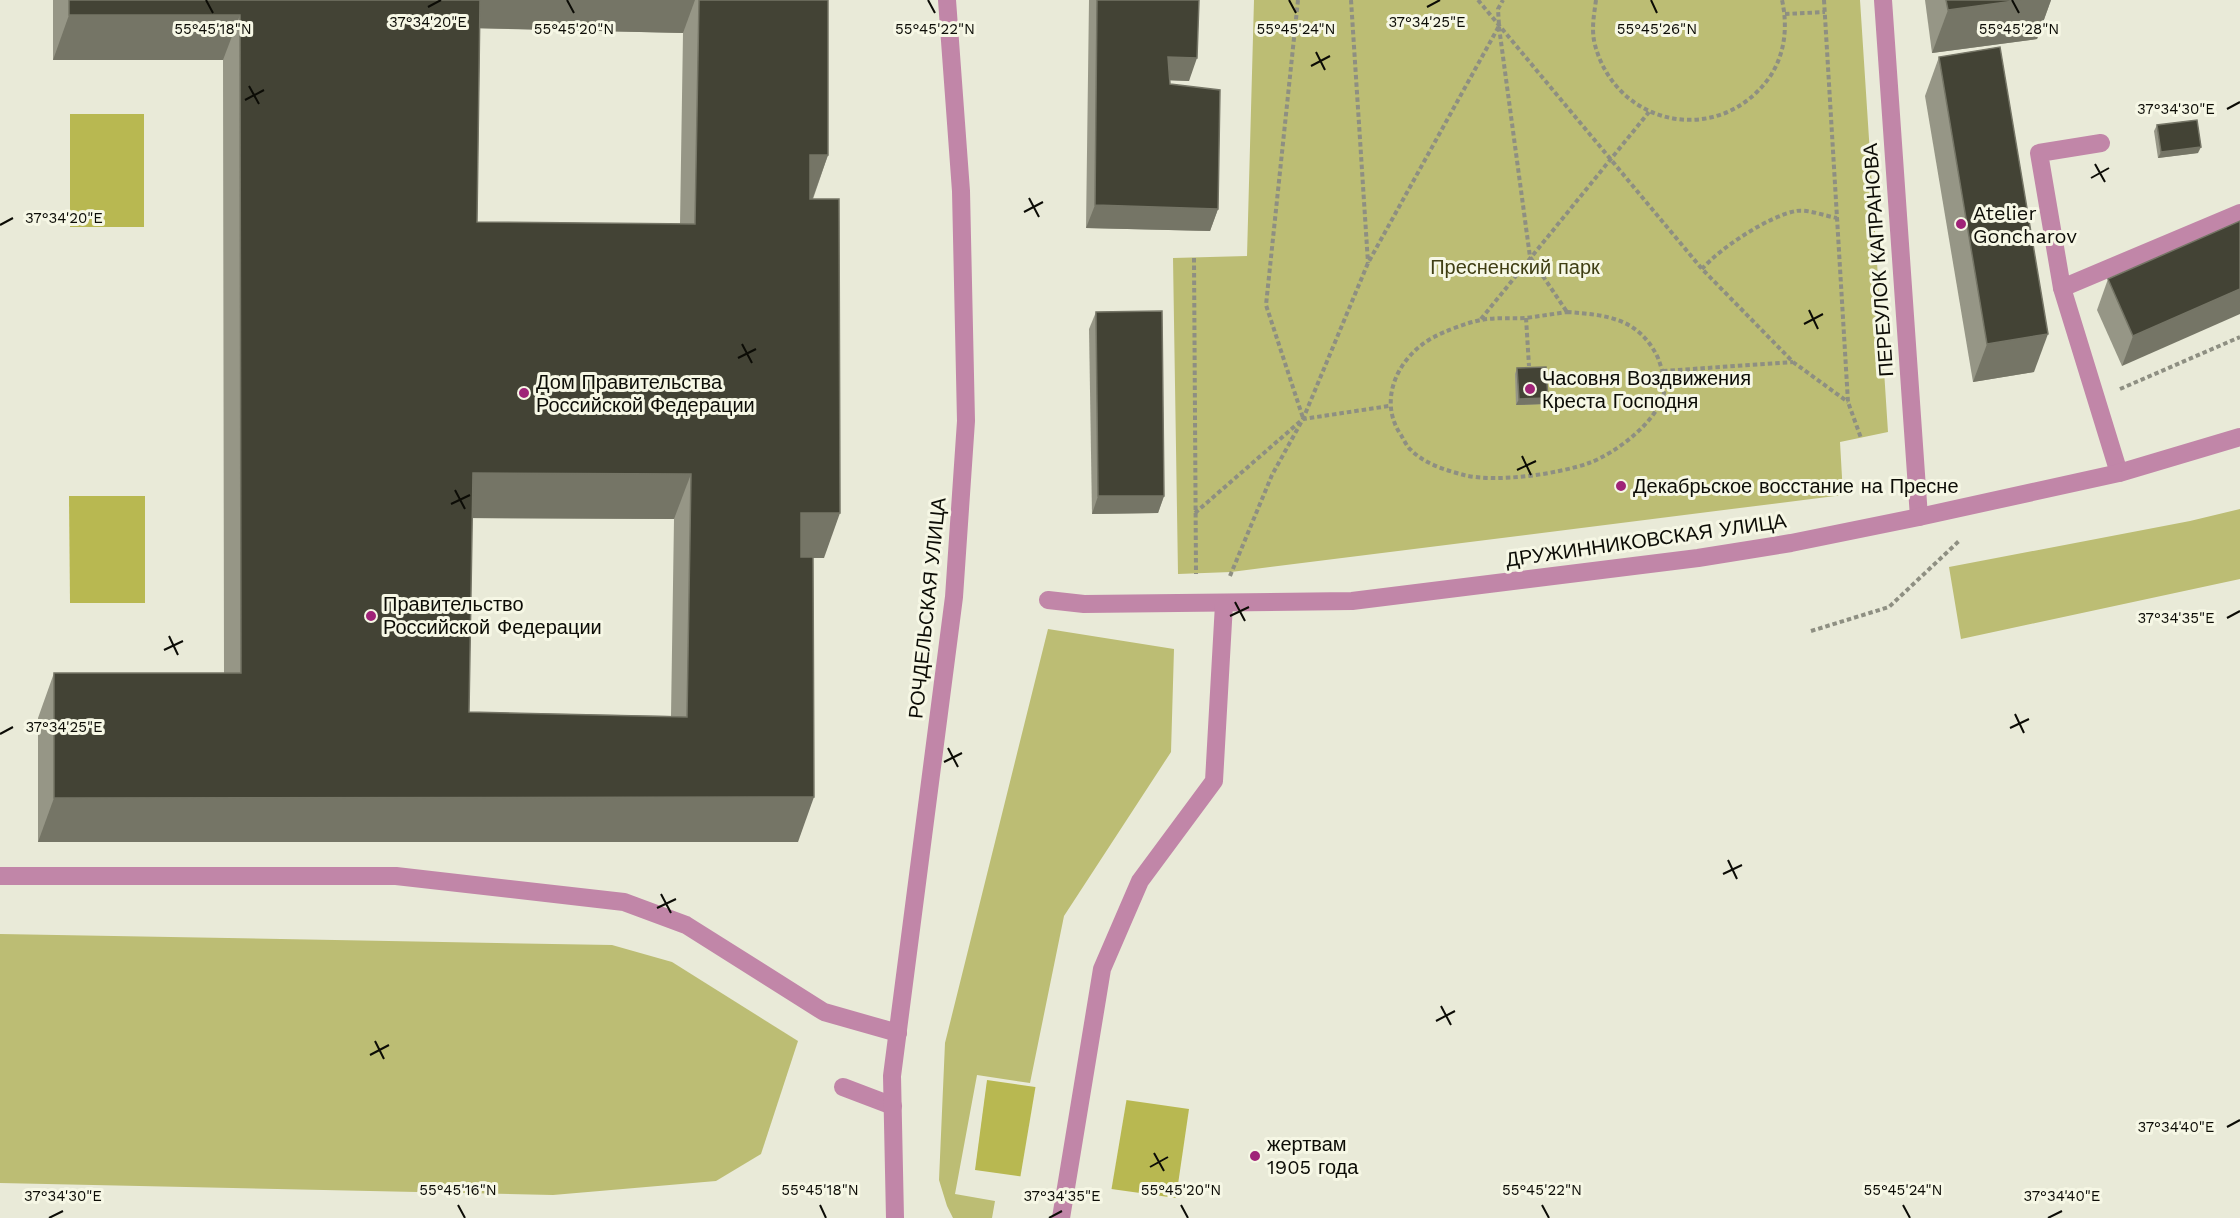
<svg xmlns="http://www.w3.org/2000/svg" width="2240" height="1218" font-family="'Work Sans',sans-serif">
<style>
.green{fill:#bcbd74}
.water{fill:#b8b851}
.pier{fill:#e9ead8}
.lines{fill:none;stroke-linecap:round;stroke-linejoin:round}
.path{stroke:#8e8f82;stroke-width:4;stroke-dasharray:4.5 3;stroke-linecap:butt}
.minor{stroke:#c186a8;stroke-width:18}
.wall{fill:#969686;fill-rule:evenodd}
.shaded-wall{fill:#757566}
.building{fill:#434335;stroke:#757566;stroke-width:1.5;fill-rule:evenodd}
.ticks{fill:none;stroke:#0c0c06;stroke-width:2}
.poi-dot{fill:#9f2378;stroke:#f6f7e5;stroke-width:2}
.labels{text-anchor:middle;dominant-baseline:central;stroke-width:6;stroke-linejoin:round;paint-order:stroke}
.poi-label{font-size:20px;fill:#0c0c06;stroke:#f6f7e5;text-anchor:start}
.street-label{font-size:20px;fill:#0c0c06;stroke:#f6f7e5}
.park-label{font-size:20px;fill:#3f3e13;stroke:#f6f7e5}
.ticks-label{font-size:15px;text-anchor:middle;fill:#0c0c06;stroke:#f6f7e5;stroke-width:6;stroke-linejoin:round;paint-order:stroke}
</style>
<rect width="100%" height="100%" fill="#e9ead8"/>
<g class="green">
<path d="M1254 0H1860L1888 432 1840 442 1843 495 1231 572 1178 574 1173 258 1247 256Z"/>
<path d="M2240 509V579L1961 639 1949 567 2190 521Z"/>
<path d="M1048 629 1174 649 1171 752 1064 916 1030 1083 977 1075 955 1194 995 1201 992 1218H953L947 1206 939 1180 945 1043Z"/>
<path d="M0 934 612 945 672 962 798 1041 761 1154 716 1181 553 1195 0 1183Z"/>
</g>
<g class="water">
<rect x="70" y="114" width="74" height="113"/>
<path d="M69 496H145V603H70Z"/>
<path d="M987 1080 1189 1109 1176 1198 975 1170Z"/>
</g>
<path class="pier" d="M1036 1084 1127 1097 1111 1192 1020 1179Z"/>
<g class="lines">
<g class="path">
<path d="M1298 0 1266 305 1303 418"/>
<path d="M1351 0 1368 263"/>
<path d="M1478 0 1702 269 1793 362 1848 402"/>
<path d="M1596 0C1594 15 1591 30 1595 45 1617 127 1719 147 1769 78 1785 55 1788 27 1782 0"/>
<path d="M1824 0 1848 402 1861 438"/>
<path d="M1785 14 1825 12"/>
<path d="M1499 27 1530 257 1567 312"/>
<path d="M1194 258 1196 574"/>
<path d="M1702 269C1720 248 1769 216 1796 211 1808 209 1825 216 1837 218"/>
<path d="M1567 312C1607 315 1639 318 1658 358 1662 369 1666 381 1664 393 1657 422 1616 453 1589 463 1558 474 1496 483 1464 475 1445 470 1425 464 1411 450 1407 447 1404 440 1401 435 1377 400 1398 356 1434 337 1445 331 1469 322 1481 320 1496 317 1512 319 1526 318 1540 316 1553 314 1567 312Z"/>
<path d="M1526 318 1529 366"/>
<path d="M1481 319 1649 112"/>
<path d="M1663 371 1793 362"/>
<path d="M2120 389 2240 337"/>
<path d="M1195 513 1303 419 1389 406"/>
<path d="M1230 576 1272 475 1303 419 1368 263 1499 26 1498 9 1503 0"/>
<path d="M1811 631 1889 607 1959 541"/>
</g>
<g class="minor">
<path d="M1883 0 1919 517"/>
<path d="M2062 288 2039 153 2101 143"/>
<path d="M2119 473 2062 288 2240 213"/>
<path d="M1048 600 1084 604 1352 601 1698 558 1791 543 1919 517 2119 473 2240 437"/>
<path d="M0 876H396L624 902 686 925 824 1012 898 1033"/>
<path d="M843 1087 893 1106"/>
<path d="M895 1218 892 1076 954 597 966 421 961 191 947 0"/>
<path d="M1061 1218 1102 969 1140 881 1214 781 1224 604"/>
</g>
</g>
<g class="wall">
<path d="M53 0H828V155L813 199 824 558H813L798 842H38V718L54 673H224L223 60H53ZM480 28 683 33 680 224 477 222ZM472 518 674 519 671 716 469 712Z"/>
<path d="M1089 0H1199L1189 81 1170 80V84L1218 209 1210 231 1086 228Z"/>
<path d="M1925 0H2051L2037 39 1932 53Z"/>
<path d="M1939 57 2034 372 1973 382 1925 96Z"/>
<path d="M2157 125 2198 153 2158 158 2154 131Z"/>
<path d="M2240 221 2122 366 2097 310 2108 279Z"/>
<path d="M1096 312 1164 496 1158 513 1092 514 1089 329Z"/>
<path d="M1517 368 1548 398 1545 404 1516 405 1515 374Z"/>
</g>
<g class="shaded-wall">
<path d="M474 0H695L683 33 464 28Z"/>
<path d="M2021 0H2051L2037 39 1932 53 1948 10Z"/>
<path d="M69 15H240L223 60H53Z"/>
<path d="M1168 57 1197 58 1189 81 1160 80Z"/>
<path d="M2201 147 2198 153 2158 158 2161 152Z"/>
<path d="M810 155H828L812 200H793Z"/>
<path d="M1095 205 1218 209 1210 231 1086 228Z"/>
<path d="M2240 289V314L2122 366 2133 336Z"/>
<path d="M2048 334 2034 372 1973 382 1987 344Z"/>
<path d="M1548 398 1545 404 1516 405 1519 399Z"/>
<path d="M473 473 691 474 674 519 457 518Z"/>
<path d="M1098 496H1164L1158 513 1092 514Z"/>
<path d="M801 513H840L824 558H785Z"/>
<path d="M814 797 798 842H38L54 798Z"/>
</g>
<g class="building">
<path d="M69 0H480L477 222 695 224 699 0H828V155H810V199H839L840 513H801V557H813L814 797 54 798V673H241L240 15H69ZM473 473 691 474 687 717 469 712Z"/>
<path d="M1097 0H1199L1197 58 1168 57 1170 84 1220 90 1218 209 1095 205Z"/>
<path d="M1946 0H2021L1948 10Z"/>
<path d="M2000 47 2048 334 1987 344 1939 57Z"/>
<path d="M2197 120 2201 147 2161 152 2157 125Z"/>
<path d="M2240 221V289L2133 336 2108 279Z"/>
<path d="M1162 311 1164 496H1098L1096 312Z"/>
<path d="M1546 367 1548 398 1519 399 1517 368Z"/>
</g>
<path class="ticks" d="M206 0 213 13M567 0 574 13M928 0 935 13M1289 0 1296 13M1651 0 1657 13M2012 0 2019 13M428 7 441 0M1427 7 1440 0M1316 52 1325 70M1311 66 1330 56M249 86 259 104M245 100 264 90M2227 109 2240 102M2095 164 2105 182M2091 178 2109 168M1029 198 1039 217M1024 212 1043 202M0 225 13 218M1809 310 1818 329M1804 324 1823 314M742 344 752 363M738 358 756 349M1522 456 1531 475M1517 470 1536 461M455 490 465 509M451 504 470 495M1235 602 1245 621M1230 616 1249 607M2227 618 2240 611M169 636 178 655M164 650 183 641M2015 714 2024 733M2010 728 2029 719M0 734 13 727M948 748 958 767M944 762 962 753M1728 860 1737 879M1723 874 1742 865M661 894 671 913M657 908 676 899M1441 1006 1451 1025M1436 1021 1455 1011M375 1041 384 1059M370 1055 389 1045M2227 1127 2240 1120M1154 1153 1164 1171M1150 1167 1168 1157M458 1205 465 1218M820 1205 826 1218M1181 1205 1188 1218M1542 1205 1549 1218M1903 1205 1910 1218M49 1218 63 1211M1049 1218 1062 1211M2048 1218 2062 1211"/>
<g class="poi-dot">
<circle cx="1961" cy="224" r="6"/>
<circle cx="1530" cy="389" r="6"/>
<circle cx="524" cy="393" r="6"/>
<circle cx="1621" cy="486" r="6"/>
<circle cx="371" cy="616" r="6"/>
<circle cx="1255" cy="1156" r="6"/>
</g>
<g class="labels">
<g class="poi-label">
<text x="1973" y="213">Atelier<tspan x="1973" dy="23">Goncharov</tspan></text>
<text x="1542" y="378">Часовня Воздвижения<tspan x="1542" dy="23">Креста Господня</tspan></text>
<text x="536" y="382">Дом Правительства<tspan x="536" dy="23">Российской Федерации</tspan></text>
<text x="1633" y="486">Декабрьское восстание на Пресне</text>
<text x="383" y="604">Правительство<tspan x="383" dy="23">Российской Федерации</tspan></text>
<text x="1267" y="1144">жертвам<tspan x="1267" dy="23">1905 года</tspan></text>
</g>
<g class="street-label">
<text transform="translate(1878 260) rotate(-94)">ПЕРЕУЛОК КАПРАНОВА</text>
<text transform="translate(1646 540) rotate(-8)">ДРУЖИННИКОВСКАЯ УЛИЦА</text>
<text transform="translate(927 608) rotate(-84)">РОЧДЕЛЬСКАЯ УЛИЦА</text>
</g>
<g class="park-label">
<text x="1515" y="267">Пресненский парк</text>
</g>
</g>
<g class="ticks-label">
<text x="428" y="27">37°34'20"E</text>
<text x="1427" y="27">37°34'25"E</text>
<text x="213" y="34">55°45'18"N</text>
<text x="574" y="34">55°45'20"N</text>
<text x="935" y="34">55°45'22"N</text>
<text x="1296" y="34">55°45'24"N</text>
<text x="1657" y="34">55°45'26"N</text>
<text x="2019" y="34">55°45'28"N</text>
<text x="2176" y="114">37°34'30"E</text>
<text x="64" y="223">37°34'20"E</text>
<text x="2176" y="623">37°34'35"E</text>
<text x="64" y="732">37°34'25"E</text>
<text x="2176" y="1132">37°34'40"E</text>
<text x="458" y="1195">55°45'16"N</text>
<text x="820" y="1195">55°45'18"N</text>
<text x="1181" y="1195">55°45'20"N</text>
<text x="1542" y="1195">55°45'22"N</text>
<text x="1903" y="1195">55°45'24"N</text>
<text x="63" y="1201">37°34'30"E</text>
<text x="1062" y="1201">37°34'35"E</text>
<text x="2062" y="1201">37°34'40"E</text>
</g>
</svg>
